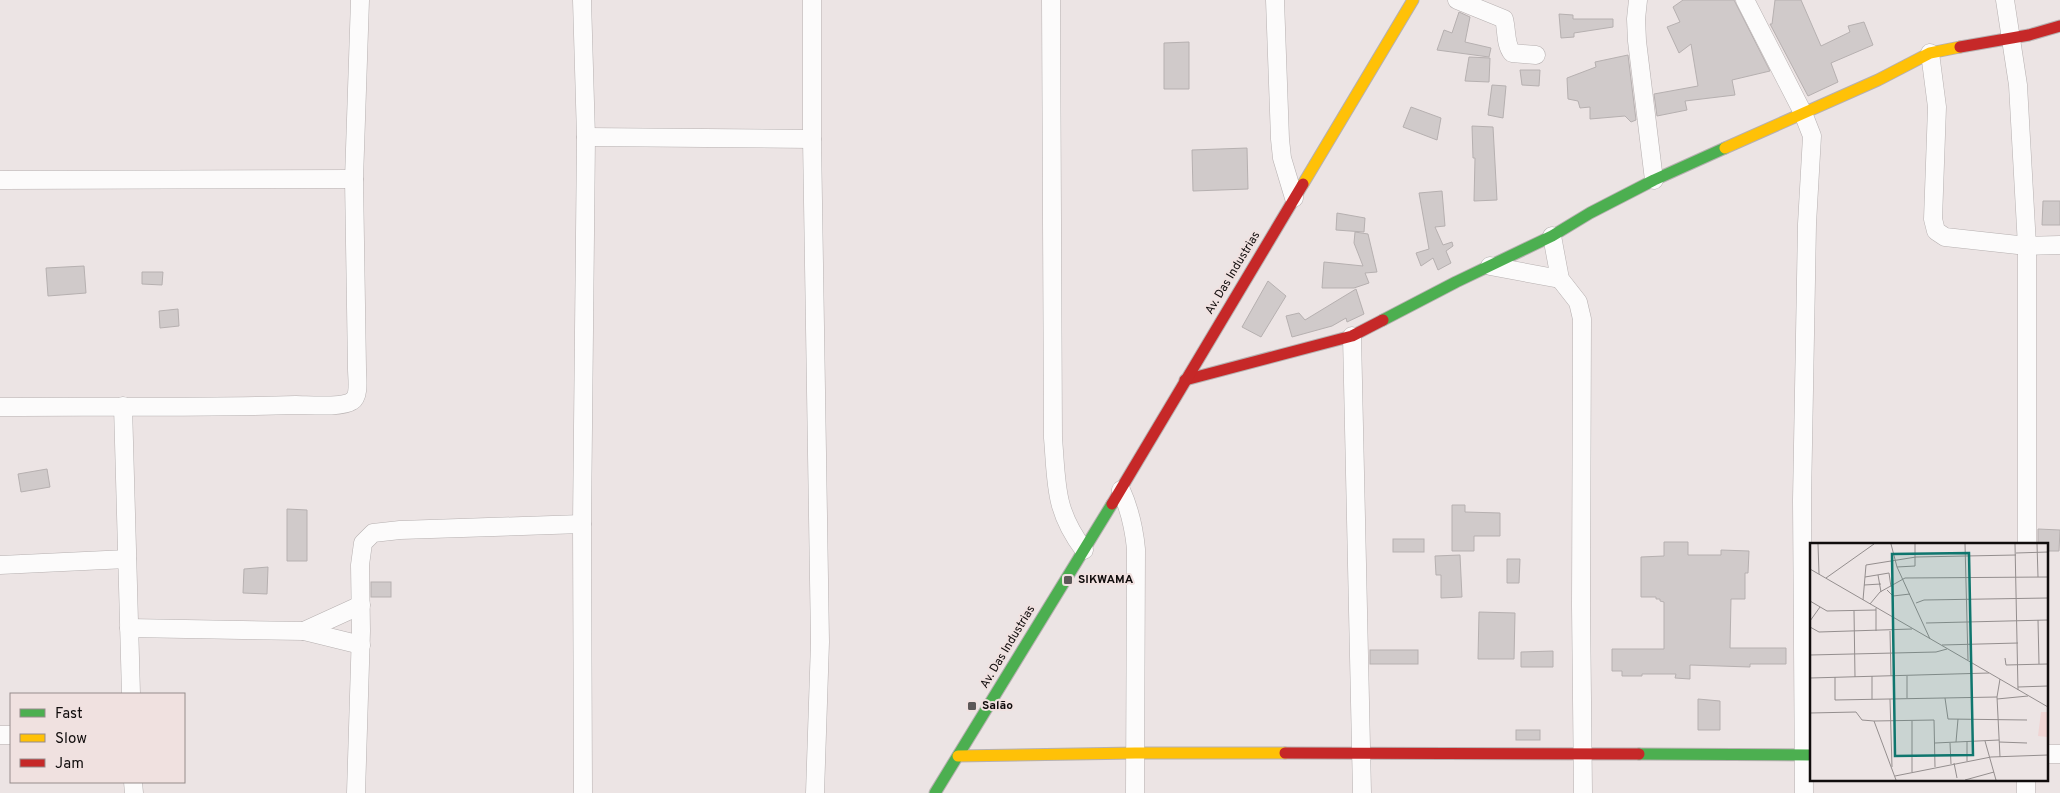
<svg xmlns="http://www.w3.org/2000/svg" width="2060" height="793" font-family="Overpass,sans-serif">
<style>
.building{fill:#d0caca;stroke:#b6b0b0}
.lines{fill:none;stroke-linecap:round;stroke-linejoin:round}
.street-casing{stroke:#b6b0b0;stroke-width:19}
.fast-casing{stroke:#b6b0b0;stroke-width:13}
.slow-casing{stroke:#b6b0b0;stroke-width:13}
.jam-casing{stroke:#b6b0b0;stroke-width:13}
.street{stroke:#fcfbfb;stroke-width:18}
.fast{stroke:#4caf50;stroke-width:11}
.slow{stroke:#ffc107;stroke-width:11}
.jam{stroke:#c62828;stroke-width:11}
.poi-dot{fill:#5d5858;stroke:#f0e1e0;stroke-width:2}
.labels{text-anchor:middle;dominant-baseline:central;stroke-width:4;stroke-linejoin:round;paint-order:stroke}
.street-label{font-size:12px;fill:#100c0c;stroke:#f0e1e0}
.poi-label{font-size:12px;font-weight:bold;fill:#100c0c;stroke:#f0e1e0;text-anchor:start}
.inset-road{fill:none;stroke:#948e8e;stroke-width:1}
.view{fill:#0f766e;fill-opacity:0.15;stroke:#0f766e;stroke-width:2.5}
.inset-edge{fill:none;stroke:#100c0c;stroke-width:2.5}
</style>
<rect width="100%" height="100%" fill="#ece4e4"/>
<g class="building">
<path d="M1683 0H1734L1770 71 1732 80 1735 95 1685 101 1687 110 1657 116 1654 94 1698 86 1691 44 1679 53 1667 27 1680 22 1673 7Z"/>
<path d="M1775 0H1801L1821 46 1850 32 1848 26 1864 22 1873 45 1831 63 1838 82 1808 96 1770 24H1772Z"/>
<path d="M1459 12 1470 17 1465 42 1491 48 1489 57 1437 50 1444 30 1452 33Z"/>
<path d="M1559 14 1573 15V19H1613V27L1574 33V37L1561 38Z"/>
<path d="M1189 42V89H1164V43Z"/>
<path d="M1628 55 1636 120 1631 122 1625 116 1590 119V107L1580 108 1578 101 1568 99 1567 78 1596 67 1595 62Z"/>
<path d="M1469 57 1490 58 1489 82 1465 81Z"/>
<path d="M1520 70H1540L1539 86 1522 85Z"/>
<path d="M1492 85 1506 86 1503 118 1488 115Z"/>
<path d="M1411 107 1441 118 1437 140 1403 127Z"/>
<path d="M1472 126 1493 127 1497 200 1474 201 1475 158H1473Z"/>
<path d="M1247 148 1248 189 1193 191 1192 150Z"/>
<path d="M1442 191 1445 226 1435 227 1443 245 1452 242 1453 246 1446 251 1451 263 1438 270 1433 258 1421 266 1416 253 1429 249 1419 193Z"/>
<path d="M2043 201H2060V225H2042Z"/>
<path d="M1337 213 1365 218 1364 232 1336 230Z"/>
<path d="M1355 232 1368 234 1377 272 1365 273 1369 283 1354 288H1322L1324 262 1363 266 1354 243Z"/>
<path d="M84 266 86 293 48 296 46 268Z"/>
<path d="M142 272H163L162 285 142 284Z"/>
<path d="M1268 281 1286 296 1261 337 1242 327Z"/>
<path d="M1356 289 1364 314 1347 322 1346 318 1332 326 1292 337 1286 316 1299 313 1305 320Z"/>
<path d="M178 309 179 326 160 328 159 311Z"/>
<path d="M47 469 50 487 21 492 18 474Z"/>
<path d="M1452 505H1465V512L1500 513V536H1474V551H1452Z"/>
<path d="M287 509 307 510V561H287Z"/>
<path d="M2038 529 2060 530 2059 551H2046V544H2038Z"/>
<rect x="1393" y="539" width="31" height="13"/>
<path d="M1664 542H1688V555H1721V550L1749 551 1748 573H1745V599H1731L1730 648H1786V664H1750V667L1690 665V679L1675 678 1676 674H1642V676H1622V671H1612V649H1664V602L1660 601V599H1656V597H1641V557L1664 556Z"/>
<path d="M1460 555 1462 597 1441 598V575H1436L1435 556Z"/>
<path d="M1507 559H1520L1519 583H1507Z"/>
<path d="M268 567 267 594 243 593 244 569Z"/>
<rect x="371" y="582" width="20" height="15"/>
<path d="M1479 612 1515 613 1514 659H1478Z"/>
<rect x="1370" y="650" width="48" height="14"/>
<path d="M1553 651V667H1521V652Z"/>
<path d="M1698 699 1720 701V730H1698Z"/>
<rect x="1516" y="730" width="24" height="10"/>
</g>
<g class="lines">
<defs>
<g id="street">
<path d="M582 0 586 137 582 524 583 793"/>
<path d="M812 0V139L820 642 815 793"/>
<path d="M1051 0 1053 438C1057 485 1054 510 1084 550"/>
<path d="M1275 0 1280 139 1282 158 1294 198"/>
<path d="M1457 0 1504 19C1507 30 1505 44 1512 53L1536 55"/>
<path d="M1638 0 1636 19 1637 41 1654 180"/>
<path d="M1745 0 1803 113 1812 136 1807 224 1802 500 1804 793"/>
<path d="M2005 0 2018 85 2027 246V544"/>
<path d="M1930 53 1937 107 1933 219 1936 231 1945 237 2027 246 2060 245"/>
<path d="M586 137 812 139"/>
<path d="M0 180 354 179"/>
<path d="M1552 236 1560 279 1578 302 1582 319 1581 606 1583 793"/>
<path d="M1490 266 1560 279"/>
<path d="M1352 336 1362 793"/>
<path d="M123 406 131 694"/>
<path d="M0 407C99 406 197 408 296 405 309 405 342 408 352 401 360 396 357 377 357 369L354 179 360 0"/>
<path d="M1121 490C1130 510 1134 528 1136 549L1135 793"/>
<path d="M0 565 127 559"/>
<path d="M129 628 304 631 361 645"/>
<path d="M304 631 361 605"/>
<path d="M0 735H11"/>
<path d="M2046 754H2060"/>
<path d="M2026 779V793"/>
<path d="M133 782 134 793"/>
<path d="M356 793 361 631 360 565 363 543 373 533 400 530 582 524"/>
</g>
<g id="fast">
<path d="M1383 320 1456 282 1552 236 1590 213 1654 180 1725 148"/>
<path d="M1639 754 1811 755"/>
<path d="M935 793 1112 504"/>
</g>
<g id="slow">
<path d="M1725 148 1878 80 1930 53 1960 47"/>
<path d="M1303 184 1413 0"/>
<path d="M958 756 1135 753H1285"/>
</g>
<g id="jam">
<path d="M1960 47 2029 35 2060 26"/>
<path d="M1185 380 1352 336 1383 320"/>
<path d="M1112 504 1303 184"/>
<path d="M1285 753 1639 754"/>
</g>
</defs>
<use href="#street" class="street-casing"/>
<use href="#fast" class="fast-casing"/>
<use href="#slow" class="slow-casing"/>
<use href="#jam" class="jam-casing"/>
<use href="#street" class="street"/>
<use href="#fast" class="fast"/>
<use href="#slow" class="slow"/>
<use href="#jam" class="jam"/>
</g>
<g class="poi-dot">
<rect x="1063" y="575" width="10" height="10" rx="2.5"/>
<rect x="967" y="701" width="10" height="10" rx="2.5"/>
</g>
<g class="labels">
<g class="street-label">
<text transform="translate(1233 273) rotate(-59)">Av. Das Industrias</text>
<text transform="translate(1008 647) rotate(-59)">Av. Das Industrias</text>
</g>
<g class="poi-label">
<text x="1078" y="580">SIKWAMA</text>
<text x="982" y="706">Salão</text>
</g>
</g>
<g transform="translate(1810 543)">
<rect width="238" height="238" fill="#ece4e4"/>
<path d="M231 169H237V194L228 193Z" fill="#f0d5d4"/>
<path class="inset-road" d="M8 1 9 31M81 1 87 24 120 96M155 1 158 117M205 1 208 147M227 1 228 34M206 10 238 9M87 24 105 23V1M0 26 238 164M68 32 71 49M55 34 79 30 81 44M16 35 64 1M54 42 71 41M77 47 83 53 100 51M53 57 56 22 106 14 206 12M0 58 17 68 66 67M106 60 114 57 238 55M60 61 70 49 95 35 238 34M44 68 45 134M228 77 229 121M0 78 10 64M116 80 238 77M0 84 9 89 102 86M66 88V65M80 88 81 133M132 102 208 100M0 112 126 109 137 106M195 115 196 122 238 121M62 133V156M97 133V155M25 134V157L187 154M0 135 179 130M208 144 238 143M135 155 138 176 217 177M80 156 82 224M187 156 218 153M0 170 46 169 52 177 64 178 124 177 125 224M64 178 86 237M175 198 186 237M146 199 148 176M189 199 217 200M125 200 189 197M140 200 141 221M190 214 187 154 190 136M157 218V199M144 220 147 235M102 229V178M85 233 181 214 238 212M155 237 184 229"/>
<path class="view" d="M159 10 163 212 85 213 82 11Z"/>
<rect width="238" height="238" class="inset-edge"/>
</g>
<rect x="10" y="693" width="175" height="90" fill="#f0e1e0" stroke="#968c8b"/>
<rect x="20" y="709" width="25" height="8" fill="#4caf50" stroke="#968c8b"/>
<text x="55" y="718" font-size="15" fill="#100c0c">Fast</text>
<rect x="20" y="734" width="25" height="8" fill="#ffc107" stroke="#968c8b"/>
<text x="55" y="743" font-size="15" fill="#100c0c">Slow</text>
<rect x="20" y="759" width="25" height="8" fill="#c62828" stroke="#968c8b"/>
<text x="55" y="768" font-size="15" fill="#100c0c">Jam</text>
</svg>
